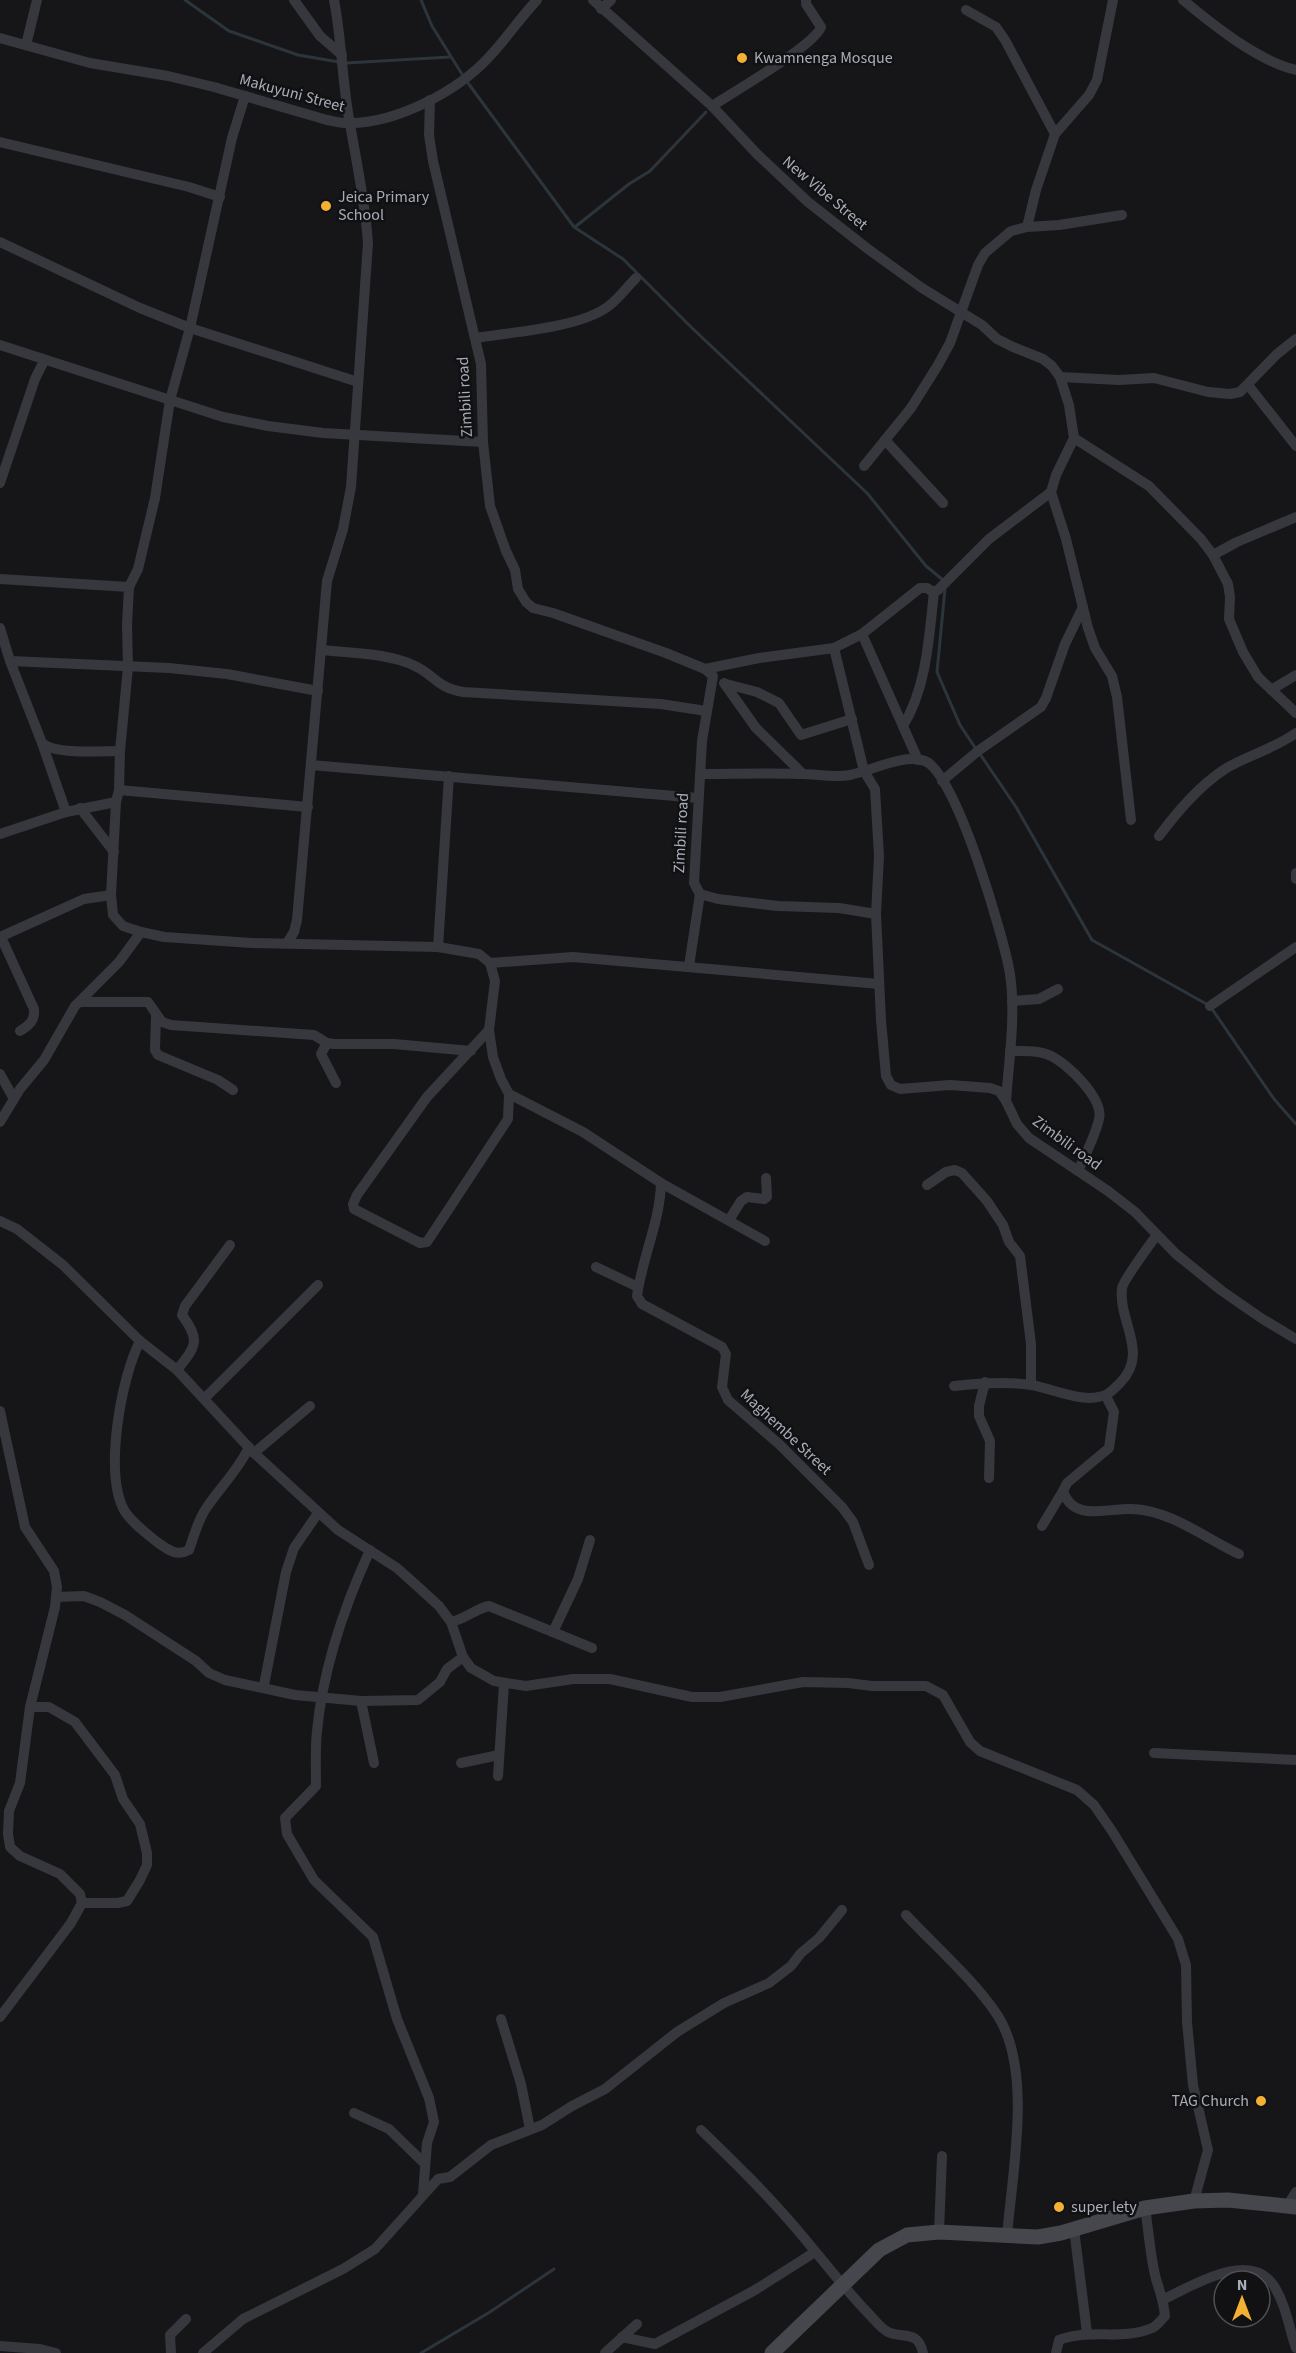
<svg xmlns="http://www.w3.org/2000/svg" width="1296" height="2353" font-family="'Source Sans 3',sans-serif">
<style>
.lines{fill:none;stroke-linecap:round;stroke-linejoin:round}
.stream{stroke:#2c353c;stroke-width:3}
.street{stroke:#37383d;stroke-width:10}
.secondary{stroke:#45474d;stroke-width:15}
.poi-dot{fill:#f2b134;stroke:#111113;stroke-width:2}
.labels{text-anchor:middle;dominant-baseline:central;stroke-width:5;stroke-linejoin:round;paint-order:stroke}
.poi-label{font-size:16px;fill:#a8adb8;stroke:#111113;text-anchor:start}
.street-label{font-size:16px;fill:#a8adb8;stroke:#111113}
</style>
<rect width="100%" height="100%" fill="#161618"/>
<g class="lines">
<g class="stream">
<path d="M185 0 229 31 298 55 339 62"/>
<path d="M421 0 432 26 465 79 574 227 623 259 692 328 867 493 926 566 943 580"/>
<path d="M346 63 450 57"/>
<path d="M575 227 629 184 650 171 706 112"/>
<path d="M945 589 937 672 960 725 976 749"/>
<path d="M980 754 1016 807 1092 940 1210 1006 1274 1099 1296 1124"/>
<path d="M421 2353 490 2312 554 2269"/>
</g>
<g class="street">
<path d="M294 0 320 36 342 55"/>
<path d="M593 0 712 106 757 154 808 202 868 249 922 288 982 325 997 339 1013 347 1043 359 1052 366 1060 377 1069 405 1074 438 1056 475 1051 492 1066 539 1088 628 1095 648 1112 676 1117 697 1131 820"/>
<path d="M1183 0C1213 25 1258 61 1296 70"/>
<path d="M601 9 611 0"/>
<path d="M966 10 996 27 1005 40 1055 134"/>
<path d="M0 38 90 63 168 76 214 87 327 120C334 121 342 124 350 123 397 123 458 91 489 57 506 39 520 18 537 0"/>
<path d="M26 45 37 0"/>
<path d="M245 96 232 138 190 328 170 400 155 498 138 569 129 587 127 625 128 667 120 751 119 790 116 802 111 895 113 915 123 926 141 932 164 937 252 943 438 947 479 954 490 963 495 981 489 1030 493 1057 501 1079 509 1094 583 1132 661 1183 765 1241"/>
<path d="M430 100 429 135 433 161 481 364 483 442 490 506 506 551 515 570 518 589 526 602 533 608 553 613 666 653 705 669 713 676 702 741 694 883 700 894 718 899 778 906 839 908 876 914 881 1020 886 1076 891 1085 900 1089 950 1085 990 1088 999 1091 1006 1101 1017 1124 1029 1138 1108 1191 1135 1212 1176 1254 1222 1291 1261 1318 1296 1339"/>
<path d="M712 106C733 92 814 46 821 27L806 4V0"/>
<path d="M0 142 189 187 220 197"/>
<path d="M1027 227 1036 190 1055 134 1089 95 1097 80 1113 0"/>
<path d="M0 242 140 308 190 328 358 382"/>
<path d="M476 338C512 332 582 328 610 305 619 298 627 287 636 278"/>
<path d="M0 345 223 417 268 426 323 433 483 442"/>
<path d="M1060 377 1119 380 1154 378 1208 392 1230 394 1240 392 1277 354 1296 339"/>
<path d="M1248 385 1296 446"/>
<path d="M1074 438 1149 486 1201 539 1213 555 1228 584 1230 597 1229 619 1243 652 1258 677 1296 713"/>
<path d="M885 440 943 503"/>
<path d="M864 466 911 408 938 365 950 343 978 265 985 253 1011 231 1027 227 1059 225 1122 215"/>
<path d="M0 483 35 379 44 361"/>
<path d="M1213 555 1237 542 1296 517"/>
<path d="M0 579 129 587"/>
<path d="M0 628 10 661 42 743C56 755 101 751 120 751"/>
<path d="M862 634 918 760"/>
<path d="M834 648 864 771 875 789 879 856 876 914"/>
<path d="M322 650C349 653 389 653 415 666 436 676 436 687 463 692L661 704 706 711"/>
<path d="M10 661 169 668 227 674 318 691"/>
<path d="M705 669 759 658 834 648 862 634 920 588H927L933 592 938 590 989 539 1051 492"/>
<path d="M724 683 756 728 803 774"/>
<path d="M726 684 757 692 779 703 801 735 852 719"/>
<path d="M1271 690 1296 675"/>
<path d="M903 726C927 687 929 636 934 592"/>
<path d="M42 743 66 812"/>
<path d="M311 765 698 798"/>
<path d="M700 774C734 774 767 773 800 774 817 774 834 778 850 775 871 771 904 753 925 761 956 773 1004 938 1010 974 1016 1015 1009 1059 1006 1101"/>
<path d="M942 781 978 751 1041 707 1046 698 1065 644 1083 607"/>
<path d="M119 790 308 807"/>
<path d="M80 808 114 852"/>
<path d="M0 834 66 812 116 802"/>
<path d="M1159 836C1178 811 1199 786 1225 769 1248 755 1274 749 1296 733"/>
<path d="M1296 873V879"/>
<path d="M0 937 84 899 111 895"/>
<path d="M1 937 34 1009C35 1020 30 1025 20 1031"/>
<path d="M287 943 294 932 297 920 327 581 343 529 351 487 368 243C365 201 357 165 350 124 342 83 342 41 334 0"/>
<path d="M438 947 449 776"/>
<path d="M490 963 573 957 879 984"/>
<path d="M689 966 700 894"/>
<path d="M1012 1001 1039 999 1058 989"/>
<path d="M80 1002H148L162 1022 171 1025 314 1035 327 1043 334 1044H394L471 1051"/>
<path d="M1210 1006 1296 947"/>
<path d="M156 1015 155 1050 158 1055 218 1080 233 1090"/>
<path d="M489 1030 427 1097 357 1195 353 1204 354 1209 420 1243 427 1242 508 1119 509 1094"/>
<path d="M327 1043 321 1054 336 1083"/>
<path d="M1010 1051C1023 1051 1039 1050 1051 1056 1068 1064 1104 1099 1099 1119 1095 1137 1085 1155 1078 1171"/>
<path d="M0 1074 14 1099"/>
<path d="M0 1122 20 1089 44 1060 75 1006 119 962 141 932"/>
<path d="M661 1183C660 1222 642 1258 637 1296L642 1304 722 1347 726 1354 722 1387 728 1400 779 1444 842 1507 853 1522 869 1565"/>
<path d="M927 1185 946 1172 955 1170 962 1173 987 1201 1003 1225 1009 1242 1020 1256 1031 1344V1385"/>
<path d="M729 1220 741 1201 747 1197 764 1199 767 1197 766 1178"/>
<path d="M0 1221 17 1229 63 1265 140 1341 177 1370 254 1453 338 1530 397 1568 416 1585 439 1606 451 1622 463 1657 471 1668 494 1681 526 1686 573 1679H610L692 1697H720L803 1682 848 1683 872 1686H926L943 1695 970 1742 980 1751 1077 1790 1094 1805 1112 1831 1178 1939 1186 1965 1187 2022 1193 2085 1208 2150 1194 2201"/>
<path d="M596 1267 638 1287"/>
<path d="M140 1341C121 1378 104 1472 124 1510 131 1522 146 1533 157 1542 168 1550 177 1557 189 1550 194 1536 197 1523 205 1510 219 1488 238 1471 249 1447"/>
<path d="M177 1370C196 1346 201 1341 182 1315L185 1306 230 1245"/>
<path d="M985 1382 979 1406V1416L990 1441 989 1478"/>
<path d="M954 1386C980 1383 1005 1381 1031 1385 1050 1388 1070 1398 1089 1398 1106 1397 1108 1395 1120 1383 1150 1353 1118 1322 1122 1288 1123 1281 1150 1244 1157 1235"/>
<path d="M1106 1396 1114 1412 1109 1448 1067 1483 1063 1491C1073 1522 1106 1508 1132 1509 1170 1510 1205 1538 1239 1554"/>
<path d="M205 1398 318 1285"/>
<path d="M0 1411 25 1527 54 1571 57 1587 55 1607 30 1707 20 1783 9 1811 8 1834 10 1847 20 1856 60 1874 80 1894 82 1903 71 1923 0 2017"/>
<path d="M254 1453 310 1406"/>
<path d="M1042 1526 1063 1491"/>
<path d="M370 1550C344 1607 323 1668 317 1731 315 1749 316 1768 316 1786L285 1818 287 1834 314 1880 373 1937 397 2019 429 2098 434 2122 427 2143 423 2194"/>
<path d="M56 1597 84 1596 100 1602 125 1615 196 1661 209 1673 225 1680 295 1695 361 1701 418 1700 440 1682 447 1669 463 1657"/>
<path d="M451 1622C466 1619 475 1609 489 1606L592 1648"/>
<path d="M553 1632 578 1579 590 1540"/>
<path d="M264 1685 286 1572 294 1548 318 1513"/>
<path d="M361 1701 374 1763"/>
<path d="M30 1707H49L75 1722 115 1775 123 1799 140 1824 147 1853V1865L140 1880 127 1901 118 1903H82"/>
<path d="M1154 1753 1296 1760"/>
<path d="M461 1763 499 1755"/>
<path d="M498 1776 504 1684"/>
<path d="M906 1915C935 1946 975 1981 998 2016 1033 2072 1012 2173 1007 2236"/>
<path d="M501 2019 521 2084 530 2129"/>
<path d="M354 2113 389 2129 424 2163"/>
<path d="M701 2130C733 2161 765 2192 794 2226 819 2255 841 2285 868 2313 874 2319 880 2328 888 2332 902 2339 918 2329 923 2353"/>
<path d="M1287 2206 1296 2192"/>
<path d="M1074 2229 1087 2333"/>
<path d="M939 2232 942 2156"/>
<path d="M1164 2299C1192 2286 1250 2249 1274 2286 1286 2305 1289 2328 1296 2348"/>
<path d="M622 2337 655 2344 755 2290 815 2252"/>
<path d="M0 2346 40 2349 56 2353"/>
<path d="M171 2353 170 2335 186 2319"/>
<path d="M203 2353 243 2319 343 2269 375 2249 438 2179 450 2177 491 2145 542 2125 572 2106 605 2089 677 2032 724 2003 769 1983 791 1966 801 1953 819 1938 842 1910"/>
<path d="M605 2353 637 2324"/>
<path d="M1056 2353 1059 2340C1089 2328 1122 2341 1152 2328 1157 2326 1161 2320 1165 2316 1164 2302 1160 2292 1156 2279 1150 2256 1149 2232 1145 2208"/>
</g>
<path class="secondary" d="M772 2353 879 2250 907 2235 939 2232 1038 2237 1061 2233 1145 2208 1194 2201 1228 2200 1296 2207"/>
</g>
<g class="poi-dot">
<circle cx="742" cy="58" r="6"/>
<circle cx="326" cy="206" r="6"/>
<circle cx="1261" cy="2101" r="6"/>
<circle cx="1059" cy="2207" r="6"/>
</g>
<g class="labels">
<g class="poi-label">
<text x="754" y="58">Kwamnenga Mosque</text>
<text x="338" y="197">Jeica Primary<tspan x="338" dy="18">School</tspan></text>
<text x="1249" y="2101" text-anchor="end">TAG Church</text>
<text x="1071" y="2207">super lety</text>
</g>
<g class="street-label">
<text transform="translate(292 93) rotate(15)">Makuyuni Street</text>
<text transform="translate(825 193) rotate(40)">New Vibe Street</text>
<text transform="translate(465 397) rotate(-93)">Zimbili road</text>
<text transform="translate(681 833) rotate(-87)">Zimbili road</text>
<text transform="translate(1067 1143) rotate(36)">Zimbili road</text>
<text transform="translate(786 1432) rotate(43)">Maghembe Street</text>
</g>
</g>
<g transform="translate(1242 2299)"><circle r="28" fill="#111113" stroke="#4d4f55" stroke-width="1.5"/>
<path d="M0-4.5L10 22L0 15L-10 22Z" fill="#f2b134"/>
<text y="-9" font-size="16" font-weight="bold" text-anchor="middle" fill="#a8adb8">N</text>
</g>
</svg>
